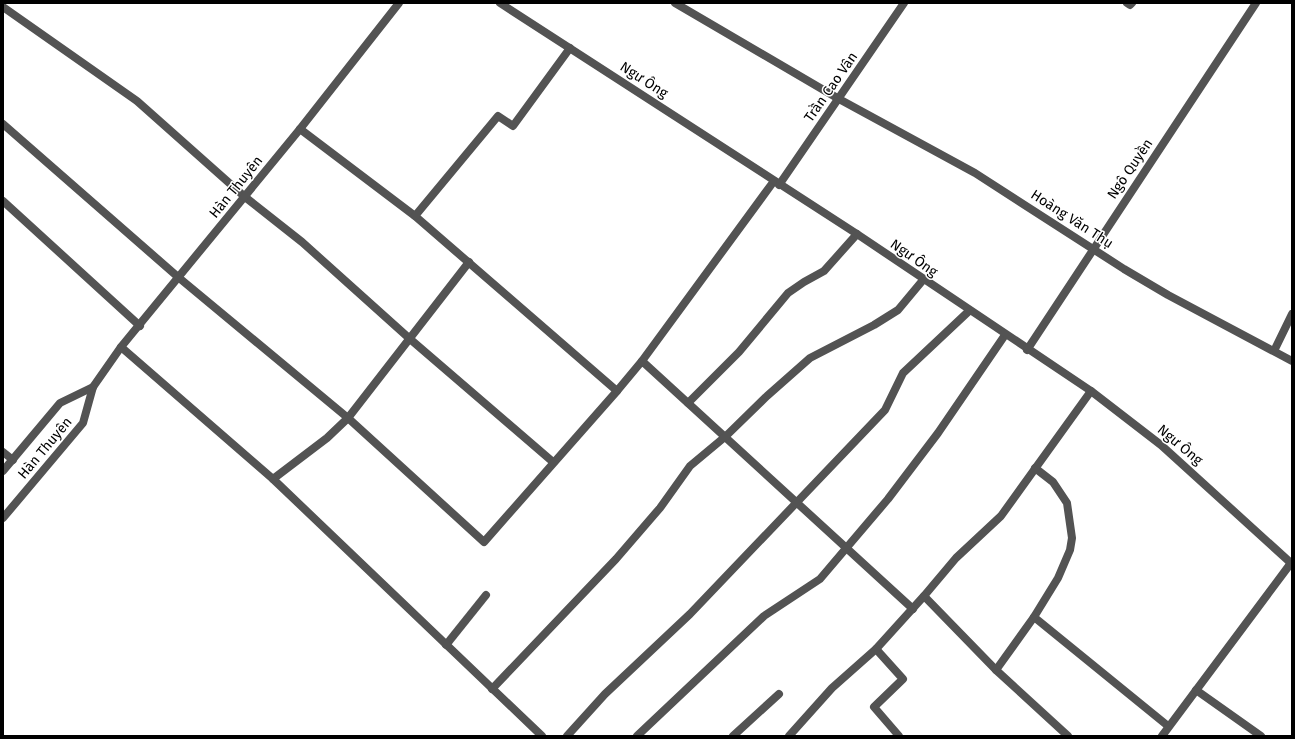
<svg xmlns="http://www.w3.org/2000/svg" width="1295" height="739" font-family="'Fira Sans',sans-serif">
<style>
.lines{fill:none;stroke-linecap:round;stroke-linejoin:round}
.lane{stroke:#535353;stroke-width:8}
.street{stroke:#535353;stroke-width:8}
.labels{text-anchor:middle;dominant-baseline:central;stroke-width:3;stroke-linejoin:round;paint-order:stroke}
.street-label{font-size:14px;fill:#000;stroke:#fff}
</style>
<rect width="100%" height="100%" fill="#fff"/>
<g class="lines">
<g class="lane">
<path d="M1127 3 1130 5 1132 3"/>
<path d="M3 7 137 101 245 197 302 242 410 339 553 462"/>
<path d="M3 124 178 277 348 418 484 542 617 391"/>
<path d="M300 129 415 216 617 391 642 361 913 609"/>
<path d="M415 216 498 116 513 126 570 48"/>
<path d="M1274 351 1292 314"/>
<path d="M642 361 774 181"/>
<path d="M688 403 739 352 788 293 804 282 824 271 857 234"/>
<path d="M3 452 13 460"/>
<path d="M273 479 327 438 348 418 469 262"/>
<path d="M924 596 996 670 1068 736"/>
<path d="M1034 617 1168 726"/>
<path d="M446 645 486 595"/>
<path d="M876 649 903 679 874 707 899 736"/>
<path d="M996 670 1034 617 1058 578 1070 550 1072 538 1067 503 1053 482 1035 468"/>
<path d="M492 689 616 559 660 508 690 466 726 436 767 396 810 358 874 325 898 310 923 280"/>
<path d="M567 736 605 694 690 614 885 410 903 373 969 311"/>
<path d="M637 736 764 616 820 579 888 499 938 433 1005 335"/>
<path d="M733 736 779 694"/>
<path d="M789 736 832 688 876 649 924 596 956 558 1001 516 1091 391"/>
<path d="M1162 736 1291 563"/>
</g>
<g class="street">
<path d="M500 3 857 234 1091 391 1161 445 1292 564"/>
<path d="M675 3 839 99 975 173 1124 269 1168 295 1292 361"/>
<path d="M779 185 904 3"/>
<path d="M3 201 140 326"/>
<path d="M121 347 273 479 542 736"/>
<path d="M1027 350 1256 3"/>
<path d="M3 471 60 403 93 387"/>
<path d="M3 518 83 423 93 387 121 347 300 129 399 3"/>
<path d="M1196 690 1261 736"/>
<path d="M1163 735 1164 736"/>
</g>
</g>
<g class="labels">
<g class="street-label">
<text transform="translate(644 80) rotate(33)">Ngư Ông</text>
<text transform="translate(831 87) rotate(-55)">Trần Cao Vân</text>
<text transform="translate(1130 169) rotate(-56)">Ngô Quyền</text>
<text transform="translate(236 187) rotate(-51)">Hàn Thuyên</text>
<text transform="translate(1072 219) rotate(33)">Hoàng Văn Thụ</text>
<text transform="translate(914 258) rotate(35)">Ngư Ông</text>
<text transform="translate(1180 445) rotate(40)">Ngư Ông</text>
<text transform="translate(45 448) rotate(-50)">Hàn Thuyên</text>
</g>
</g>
<rect width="1295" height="739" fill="none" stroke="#000000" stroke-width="8"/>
</svg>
